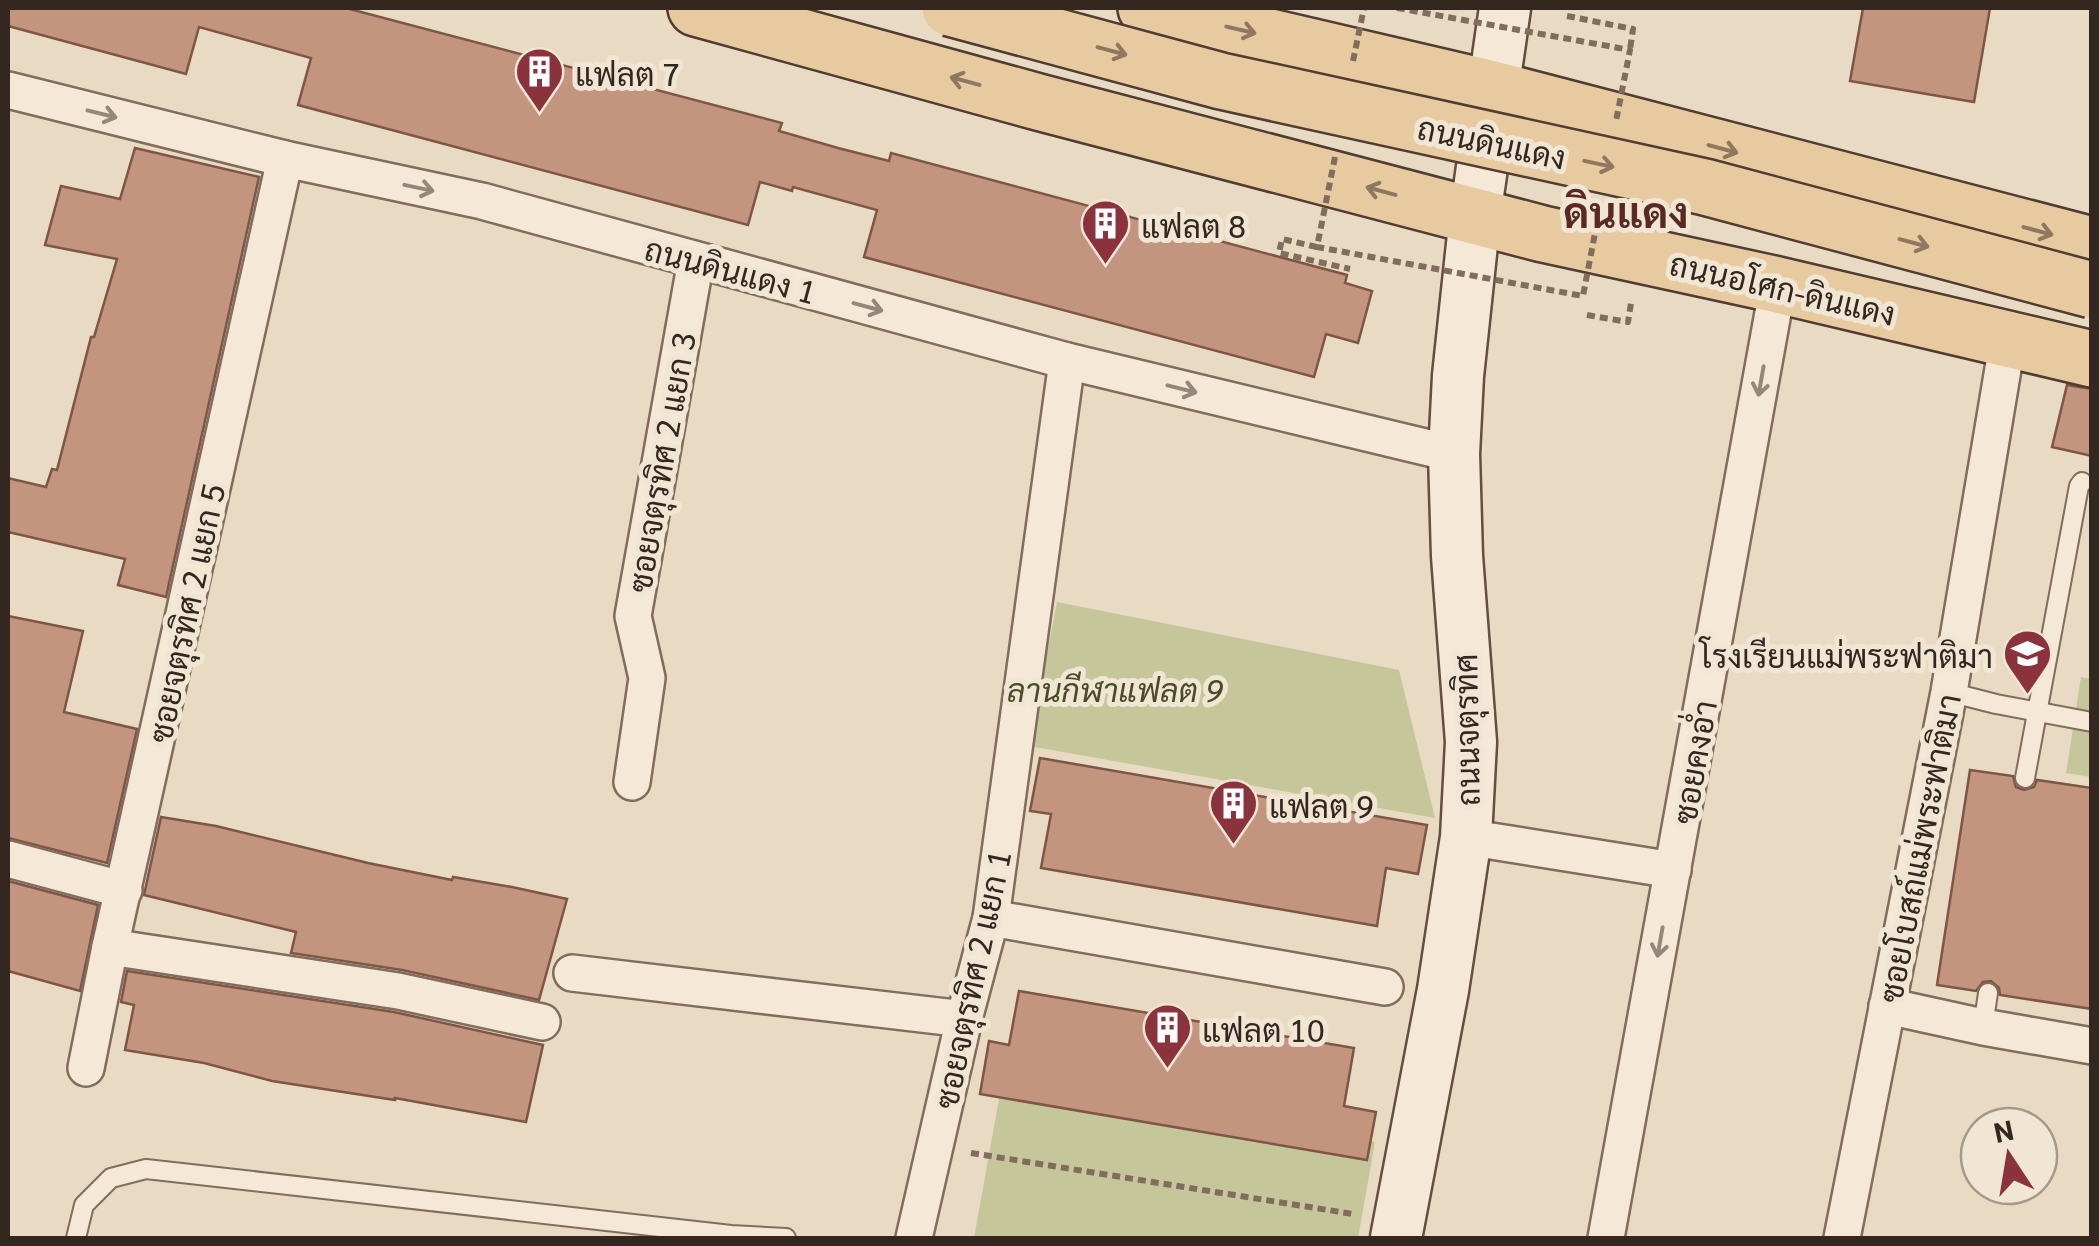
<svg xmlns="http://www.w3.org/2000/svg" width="2099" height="1246" font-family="Georgia,Sarabun,serif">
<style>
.green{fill:#c5c69a}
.building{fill:#c3947e;stroke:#7e5645;stroke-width:2.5}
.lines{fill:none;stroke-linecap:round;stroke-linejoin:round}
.lane-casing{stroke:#816c5d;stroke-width:22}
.street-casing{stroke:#816c5d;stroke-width:40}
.secondary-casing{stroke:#634e40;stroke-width:55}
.primary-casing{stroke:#503c30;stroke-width:60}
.path{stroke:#816c5d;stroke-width:6;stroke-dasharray:8 5;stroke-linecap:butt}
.lane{stroke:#f5e8d6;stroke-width:18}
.street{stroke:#f5e8d6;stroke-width:35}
.secondary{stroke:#f5e8d6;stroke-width:50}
.primary{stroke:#e8caa0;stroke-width:55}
.primary-bridge-casing{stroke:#503c30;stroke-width:60;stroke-linecap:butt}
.path-bridge{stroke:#816c5d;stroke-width:6;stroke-dasharray:8 5;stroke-linecap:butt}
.primary-bridge{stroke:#e8caa0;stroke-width:55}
.oneway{stroke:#8e7860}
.oneway2{stroke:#94887a}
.labels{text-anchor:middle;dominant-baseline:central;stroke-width:10;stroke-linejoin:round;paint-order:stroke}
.poi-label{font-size:32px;fill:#33271f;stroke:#f1e5d3;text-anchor:start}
.street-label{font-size:32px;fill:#33271f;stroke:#f1e5d3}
.park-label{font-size:32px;font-style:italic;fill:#484d28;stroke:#f1e5d3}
.district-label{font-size:42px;font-weight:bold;fill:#5b2923;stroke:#f1e5d3}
</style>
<rect width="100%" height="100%" fill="#e9dac4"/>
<g class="green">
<path d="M1057 602 1399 670 1435 818 1029 746Z"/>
<path d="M2081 677 2091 679V777L2066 773Z"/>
<path d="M1003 1077 1375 1142 1358 1238H974Z"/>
</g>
<g class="building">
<path d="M8 8H346L782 123 779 131 838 148 889 161 891 153 1347 275 1345 283 1372 291 1358 343 1326 334 1314 377 864 257 877 210 793 187 792 191 760 182 748 225 298 105 311 58 199 27 186 74 8 26Z"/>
<path d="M1863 8H1990L1974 102 1850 81Z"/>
<path d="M135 148 259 177 166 597 118 585 125 559 8 532V478L46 487 52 469 57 470 91 337H94L117 259 45 245 61 186 120 199Z"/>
<path d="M2067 385 2092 389V456L2052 447Z"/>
<path d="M8 616 83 631 64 712 137 729 107 863 8 838Z"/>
<path d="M1040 758 1427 825 1418 874 1386 868 1377 926 1041 868 1051 814 1030 811Z"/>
<path d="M1970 770 2013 776 2016 787 2024 790 2034 787 2037 780 2092 788V1009L2000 995 1999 988 1991 981 1983 982 1976 991 1937 985Z"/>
<path d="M161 817 216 826 368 863 452 880 453 877 512 887 567 899 539 1000 402 970 291 953 296 932 144 895Z"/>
<path d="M8 881 98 905 80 991 8 971Z"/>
<path d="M127 971 394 1012 543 1045 526 1122 395 1098V1100L272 1081 204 1063 125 1050 134 1005 121 1002Z"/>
<path d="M1019 991 1354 1048 1344 1106 1376 1112 1367 1160 980 1094 989 1041 1009 1045Z"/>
</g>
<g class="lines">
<defs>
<g id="lane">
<path d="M1949 692 1996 704 2092 722"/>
<path d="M2025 778 2079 486 2082 482"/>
<path d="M1983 1027 1988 993"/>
<path d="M76 1238 84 1205 111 1178 146 1169 731 1235 786 1238"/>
</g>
<g id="street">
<path d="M8 90 285 159 482 201 1067 361 1454 454"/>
<path d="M632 782 647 678 633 616 696 260"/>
<path d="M1466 837 1673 870"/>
<path d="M8 859 124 890"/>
<path d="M991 918 1385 987"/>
<path d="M110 947 398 991 542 1022"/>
<path d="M572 973 964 1019"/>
<path d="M1887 1006 1983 1027 2092 1046"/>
<path d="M86 1068 110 947 285 159"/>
<path d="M914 1238 964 1019 991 918 1067 361"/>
<path d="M1606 1238 1778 285"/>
<path d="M1842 1238 1949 692 2008 339"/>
</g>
<path id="secondary" d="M1396 1238 1443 990 1466 837 1471 742 1457 556 1454 454 1458 376 1475 216 1505 8"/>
<g id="primary">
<path d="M696 8 1042 103 1543 234 1778 285 2092 359"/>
<path d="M1146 8 1493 89 2092 245"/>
</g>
</defs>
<use href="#lane" class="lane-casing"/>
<use href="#street" class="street-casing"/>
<use href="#secondary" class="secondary-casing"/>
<use href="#primary" class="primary-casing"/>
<g class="path">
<path d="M1567 16 1633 29 1630 50"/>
<path d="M1317 247 1282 239 1279 253 1350 269"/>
<path d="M1587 315 1628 322 1631 303H1629"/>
<path d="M971 1153 1353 1214"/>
</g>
<use href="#lane" class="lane"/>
<use href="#street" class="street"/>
<use href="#secondary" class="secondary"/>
<use href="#primary" class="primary"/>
<defs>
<path id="primary-bridge" d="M950 8 1221 81 1705 187 2092 290"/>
</defs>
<use href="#primary-bridge" class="primary-bridge-casing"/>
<g class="path-bridge">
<path d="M1397 8 1630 50 1616 121"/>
<path d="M1353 61 1364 8"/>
<path d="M1335 157 1317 247 1583 296 1599 212"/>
</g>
<use href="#primary-bridge" class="primary-bridge"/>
</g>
<defs><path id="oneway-shaft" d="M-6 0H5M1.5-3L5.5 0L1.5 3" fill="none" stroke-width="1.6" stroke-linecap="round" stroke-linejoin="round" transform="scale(2.5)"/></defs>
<g class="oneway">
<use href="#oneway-shaft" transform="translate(1241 30) rotate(13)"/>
<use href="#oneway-shaft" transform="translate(1112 51) rotate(15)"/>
<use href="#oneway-shaft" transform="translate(965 81) rotate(-165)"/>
<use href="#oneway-shaft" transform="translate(1723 149) rotate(15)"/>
<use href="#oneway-shaft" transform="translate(1599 164) rotate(12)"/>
<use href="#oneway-shaft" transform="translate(1381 191) rotate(-165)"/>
<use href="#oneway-shaft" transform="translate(2038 231) rotate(15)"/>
<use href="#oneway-shaft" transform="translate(1914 243) rotate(15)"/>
</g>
<g class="oneway2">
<use href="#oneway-shaft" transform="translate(102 114) rotate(14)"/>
<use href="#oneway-shaft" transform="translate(419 188) rotate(12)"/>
<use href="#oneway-shaft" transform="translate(868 307) rotate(15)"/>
<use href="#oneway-shaft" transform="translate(1761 381) rotate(100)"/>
<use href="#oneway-shaft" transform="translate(1182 389) rotate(14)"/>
<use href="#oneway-shaft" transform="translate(1660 942) rotate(100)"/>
</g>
<defs>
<symbol id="building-pin" viewBox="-11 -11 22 30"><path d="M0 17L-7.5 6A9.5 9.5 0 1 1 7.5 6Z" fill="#8a333d" stroke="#f1e5d3"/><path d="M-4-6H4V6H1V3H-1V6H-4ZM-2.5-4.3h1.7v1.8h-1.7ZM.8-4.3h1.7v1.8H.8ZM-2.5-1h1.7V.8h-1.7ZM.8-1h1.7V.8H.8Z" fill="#fff"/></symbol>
<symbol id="school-pin" viewBox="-11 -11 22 30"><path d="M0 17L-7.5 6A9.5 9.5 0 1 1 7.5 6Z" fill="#8a333d" stroke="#f1e5d3"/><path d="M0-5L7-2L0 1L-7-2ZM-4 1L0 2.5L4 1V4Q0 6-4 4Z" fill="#fff"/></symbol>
</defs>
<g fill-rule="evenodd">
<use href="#building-pin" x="512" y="44" width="55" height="75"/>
<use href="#building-pin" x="1078" y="196" width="55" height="75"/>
<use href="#school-pin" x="2000" y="626" width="55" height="75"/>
<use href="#building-pin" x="1206" y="776" width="55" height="75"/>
<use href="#building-pin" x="1140" y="1000" width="55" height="75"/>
</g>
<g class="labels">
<g class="poi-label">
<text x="575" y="72">แฟลต 7</text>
<text x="1141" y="224">แฟลต 8</text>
<text x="1993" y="654" text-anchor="end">โรงเรียนแม่พระฟาติมา</text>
<text x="1269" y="804">แฟลต 9</text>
<text x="1202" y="1028">แฟลต 10</text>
</g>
<g class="street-label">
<text transform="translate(1492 141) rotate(12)">ถนนดินแดง</text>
<text transform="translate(731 269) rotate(15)">ถนนดินแดง 1</text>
<text transform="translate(1783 287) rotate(13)">ถนนอโศก-ดินแดง</text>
<text transform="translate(660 462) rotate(-80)">ซอยจตุรทิศ 2 แยก 3</text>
<text transform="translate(185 613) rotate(-78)">ซอยจตุรทิศ 2 แยก 5</text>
<text transform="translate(1465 730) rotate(-91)">ถนนจตุรทิศ</text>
<text transform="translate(1693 762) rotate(-80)">ซอยคงอ่ำ</text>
<text transform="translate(1918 848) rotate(-79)">ซอยโบสถ์แม่พระฟาติมา</text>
<text transform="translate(971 979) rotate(-78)">ซอยจตุรทิศ 2 แยก 1</text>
</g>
<g class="park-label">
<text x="1115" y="688">ลานกีฬาแฟลต 9</text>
</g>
<g class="district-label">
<text x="1626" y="210">ดินแดง</text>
</g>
</g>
<rect width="2099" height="1246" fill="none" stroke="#33271f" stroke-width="20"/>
<g transform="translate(2009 1156) rotate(348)"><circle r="48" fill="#f1e5d3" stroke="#a5998b" stroke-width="2.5"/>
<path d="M0-8L18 38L0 25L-18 38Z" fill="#8a333d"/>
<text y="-15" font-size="28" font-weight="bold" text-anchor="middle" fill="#33271f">N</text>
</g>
</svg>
